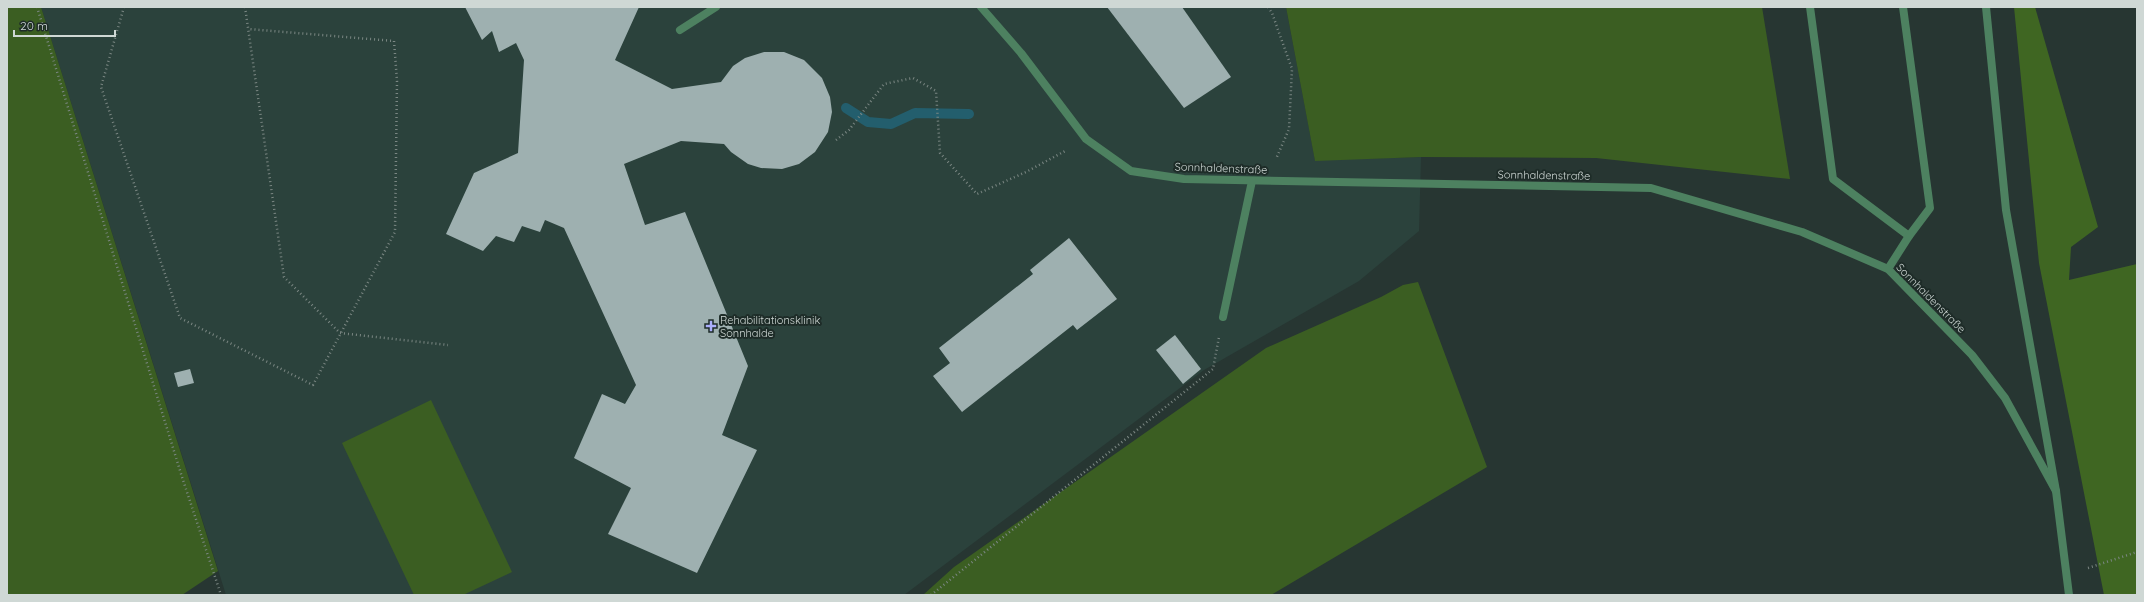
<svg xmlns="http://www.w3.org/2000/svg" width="2144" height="602" font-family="Quicksand,sans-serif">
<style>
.built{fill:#2b423c}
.green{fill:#3b5e22}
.forest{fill:#3f6622}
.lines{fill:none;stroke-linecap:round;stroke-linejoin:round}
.stream{stroke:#235e6d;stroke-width:10}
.building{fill:#9eb0b0}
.path{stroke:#7b8783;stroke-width:2.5;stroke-dasharray:1 3;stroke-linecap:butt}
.service{stroke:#4d8160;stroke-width:8}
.minor{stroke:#4d8160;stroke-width:8}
.poi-dot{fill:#abaffb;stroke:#1e2c28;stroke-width:1.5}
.labels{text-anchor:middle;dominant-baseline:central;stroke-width:4;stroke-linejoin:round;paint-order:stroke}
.street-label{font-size:11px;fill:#cfd8d5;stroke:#1e2c28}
.poi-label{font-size:11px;fill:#cfd8d5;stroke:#1e2c28;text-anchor:start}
</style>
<rect width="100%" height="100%" fill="#273632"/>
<path class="built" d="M41 7H1286L1315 160 1421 157 1419 231 1359 281 1204 370 904 595H226Z"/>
<g class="green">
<path d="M7 7H41L218 571 182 595H7Z"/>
<path d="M1286 7H1762L1790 179 1596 158 1421 157 1315 161Z"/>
<path d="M1418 282 1487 467 1271 595H923L954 567 1266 348 1381 297 1403 285Z"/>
<path d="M431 400 512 572 463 595H414L342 443Z"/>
</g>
<path class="forest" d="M2014 7H2035L2098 227 2071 247 2069 280 2137 264V595H2104L2039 263Z"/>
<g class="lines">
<path class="stream" d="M846 108 868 122 891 124 915 113 969 114"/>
</g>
<g class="building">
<path d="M465 7H639L615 60 672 89 721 82 733 66 745 58 764 52H784L804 60 822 78 830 97 832 112 828 132 815 152 799 164 782 169 761 168 748 164 731 152 724 144 681 141 624 164 645 225 685 212 748 366 722 435 757 450 697 573 608 534 631 488 574 458 602 394 625 404 636 385 564 228 545 220 540 232 522 226 514 242 496 236 483 251 446 234 474 173 518 153 524 60 516 43 499 52 492 31 482 40Z"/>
<path d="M1107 7H1182L1231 77 1184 108Z"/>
<path d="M1069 238 1117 299 1077 330 1073 325 962 412 933 376 950 363 939 348 1033 274 1030 270Z"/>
<path d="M1175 335 1201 369 1183 384 1156 350Z"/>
<path d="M190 369 194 383 178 387 174 373Z"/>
</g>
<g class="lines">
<g class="path">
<path d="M37 7 182 477 221 595"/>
<path d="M124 7 101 87 180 318 313 385 395 232 397 81 394 41 248 29"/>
<path d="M245 7 284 277 340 333 448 345"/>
<path d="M1268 7 1272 13 1292 69 1289 129 1276 159"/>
<path d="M836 140 849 130 884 84 913 78 936 91 940 153 977 194 1026 172 1067 150"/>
<path d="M2088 568 2137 552"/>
<path d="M931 595 1213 369 1219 337"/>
</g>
<g class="service">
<path d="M1810 7 1833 179 1909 236"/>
<path d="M1888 269 1909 236 1930 208 1903 7"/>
<path d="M1223 317 1252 181"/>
</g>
<g class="minor">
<path d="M981 7 1021 53 1086 139 1131 171 1184 179 1651 188 1802 232 1888 269 1972 355 2005 398 2056 491"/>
<path d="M1986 7 2006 210 2056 491 2069 595"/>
<path d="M680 30 716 7"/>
</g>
</g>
<path class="poi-dot" d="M709 320h4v4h4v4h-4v4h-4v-4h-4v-4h4z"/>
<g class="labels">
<g class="street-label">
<text transform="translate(1221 168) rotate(2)">Sonnhaldenstraße</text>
<text transform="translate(1544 175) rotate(1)">Sonnhaldenstraße</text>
<text transform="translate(1931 298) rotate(45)">Sonnhaldenstraße</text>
</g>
<g class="poi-label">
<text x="720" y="320">Rehabilitationsklinik<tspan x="720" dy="13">Sonnhalde</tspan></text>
</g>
</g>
<rect width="2144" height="602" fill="none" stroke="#cfd8d5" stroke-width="16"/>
<path d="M14 30v6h101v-6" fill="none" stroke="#cfd8d5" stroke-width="2"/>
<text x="20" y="30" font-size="12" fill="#cfd8d5" stroke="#1e2c28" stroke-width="3" paint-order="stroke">20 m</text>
</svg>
